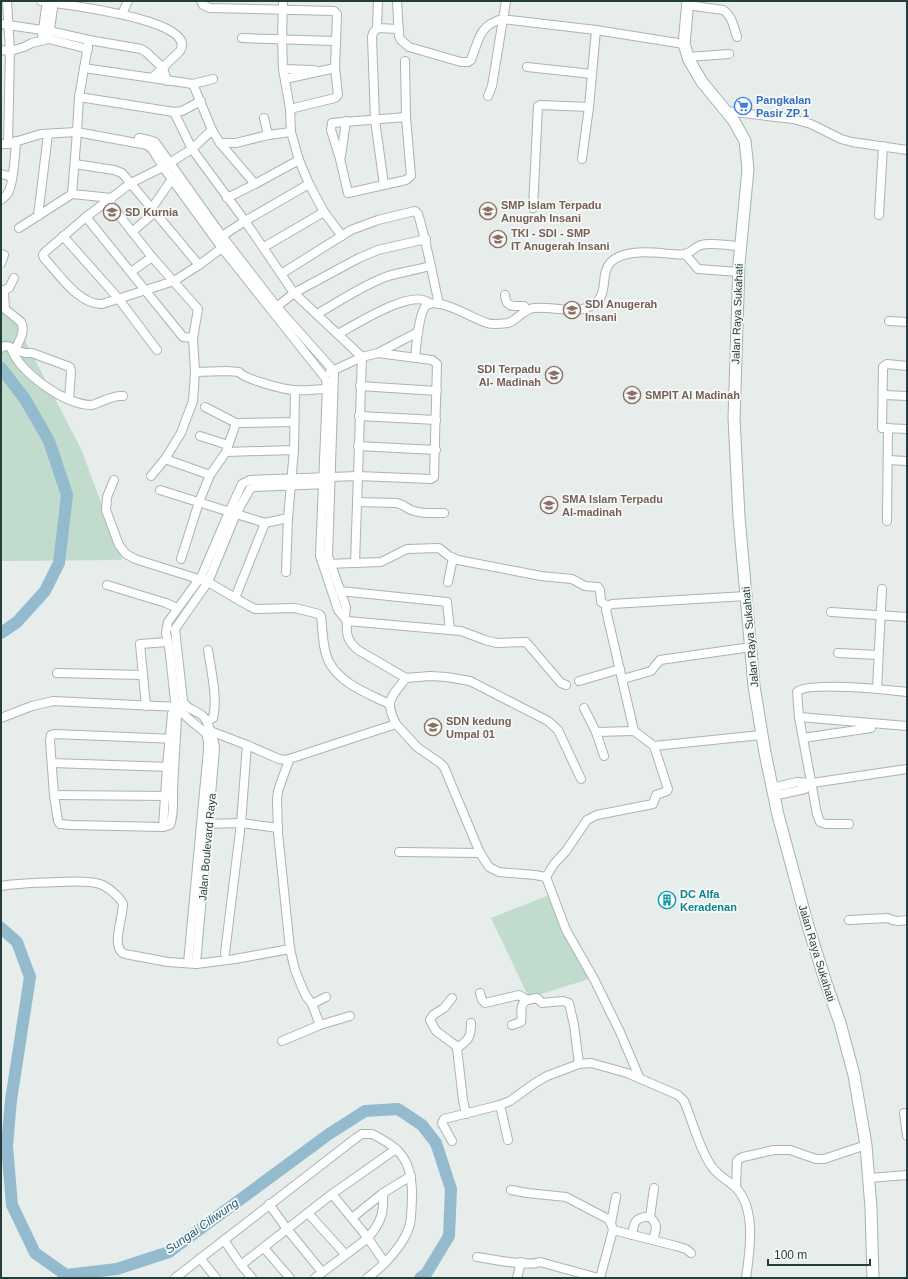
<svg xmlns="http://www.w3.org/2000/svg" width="908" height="1279" font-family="Arial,sans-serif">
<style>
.green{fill:#c1dccc}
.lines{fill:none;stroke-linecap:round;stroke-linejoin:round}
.river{stroke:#94bbcd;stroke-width:12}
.minor-casing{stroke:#a9b5b3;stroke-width:10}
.secondary-casing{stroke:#a2b5b1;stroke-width:13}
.minor{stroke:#fff;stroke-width:8}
.secondary{stroke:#fff;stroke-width:11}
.labels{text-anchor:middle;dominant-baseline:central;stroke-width:3.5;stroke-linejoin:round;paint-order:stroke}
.shop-label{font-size:11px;font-weight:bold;fill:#366cbe;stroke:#f6faf9;text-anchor:start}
.education-label{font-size:11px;font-weight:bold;fill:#785e54;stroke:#f6faf9;text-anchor:start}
.street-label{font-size:11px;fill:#263e3b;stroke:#f6faf9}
.culture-label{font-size:11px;font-weight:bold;fill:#0d838f;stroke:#f6faf9;text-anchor:start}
.water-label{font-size:12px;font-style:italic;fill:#255c75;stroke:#f6faf9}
</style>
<rect width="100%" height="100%" fill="#e6edeb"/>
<g class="green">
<path d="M1 294 82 451 122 560 1 561Z"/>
<path d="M549 895 592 978 529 998 491 918Z"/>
</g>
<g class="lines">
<g class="river">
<path d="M1 368 25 399 49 441 67 495 59 563 45 591 17 622 1 633"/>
<path d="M1 928 17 942 30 977 11 1100 7 1146 12 1205 35 1253 66 1275 117 1269 169 1252 329 1134 365 1111 398 1109 422 1125 436 1143 451 1189 449 1236 426 1274 420 1278"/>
</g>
<defs>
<g id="minor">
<path d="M7 1 10 51 8 144"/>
<path d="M41 1C58 4 200 19 180 51L152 78"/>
<path d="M201 1 203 5 210 8 334 11 337 14 335 68 338 95 335 98 290 109"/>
<path d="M283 1 282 39 283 69 290 109 291 132 299 160 309 184 324 212 342 236"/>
<path d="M397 1 399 36 401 40 409 47 461 62H468L471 60C479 40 479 25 502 19L596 30 684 44"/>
<path d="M687 5 723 10C732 15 734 28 737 37"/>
<path d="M122 14 128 1"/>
<path d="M1 24 49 31 89 40 141 49 146 52 163 68 167 81"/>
<path d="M377 28 378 1"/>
<path d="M42 36 47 1"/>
<path d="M49 36 54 1"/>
<path d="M242 38 335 41"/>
<path d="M1 50 10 51 24 47 32 43 49 39 88 49"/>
<path d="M688 57 729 54"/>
<path d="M405 61 406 117"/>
<path d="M527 67 592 74"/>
<path d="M84 68 193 84 213 79"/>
<path d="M283 69 314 70"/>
<path d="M285 79 335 68"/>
<path d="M193 84 212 130 192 149 163 167 131 183 86 217 45 252 43 255 44 258C58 273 79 305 102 304L174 281 199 265 226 245"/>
<path d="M488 96 492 86 506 1"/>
<path d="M79 97 174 112 182 111 201 101"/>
<path d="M725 111 793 119 811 124 841 139 852 142 907 150"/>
<path d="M174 112 192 149 245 221 294 293 362 357 355 563"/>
<path d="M406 117 411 176 406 180 348 193 340 159 331 130 332 123Z"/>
<path d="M264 118 268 135"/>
<path d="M212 130 220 143 255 184"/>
<path d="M139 138 149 140 155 142 222 236 277 307 333 370 334 374 328 556 346 607 345 617"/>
<path d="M220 143H236L268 135 291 132"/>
<path d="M1 144H8L41 134 77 132 79 97 89 40"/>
<path d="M341 156 346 121"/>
<path d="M582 159 589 107 596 30"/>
<path d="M75 164 114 170 122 173 199 265"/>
<path d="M1 174 12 177"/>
<path d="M384 185 375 120 372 37 373 33 377 28 399 29"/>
<path d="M112 198 72 194 77 132 147 145 152 149 163 167 222 248 326 379 327 389 320 556 338 610 347 621 461 631 485 640 497 643 526 642 561 683 566 685"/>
<path d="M227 198 255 184 299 160"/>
<path d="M1 200C3 198 6 196 8 193 14 183 15 154 16 141"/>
<path d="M108 201 152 257 198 309 193 338 195 372 227 371 239 372C244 379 285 390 295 390 305 391 316 389 327 389"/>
<path d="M152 208 172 179"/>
<path d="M533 208 538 106 540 105 589 107"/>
<path d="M879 215 883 146"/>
<path d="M38 216 48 134"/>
<path d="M86 217 183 337 193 338"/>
<path d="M19 228 72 194"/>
<path d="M132 232 155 212"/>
<path d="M63 236 118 298 157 350"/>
<path d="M219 238 245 221 309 184"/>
<path d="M264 247 324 212"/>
<path d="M1 254 4 255 1 263"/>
<path d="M685 254 698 269 739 272"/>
<path d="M131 272 152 257"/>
<path d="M281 274 351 230 378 220 415 211 418 214C427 243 432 274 439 304"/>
<path d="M1 290 4 293 5 309 21 322C26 331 19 341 15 350 11 347 5 344 1 348"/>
<path d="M2 291 9 288 14 278"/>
<path d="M505 295C506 308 513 306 524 306V312"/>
<path d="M274 309 294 293 359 258 378 250 426 239"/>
<path d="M317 314C340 301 363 285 388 276 402 272 416 270 430 266"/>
<path d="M889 321 907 322"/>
<path d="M338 334C355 325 415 286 430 304"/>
<path d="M11 348C19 372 65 405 91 405 94 405 97 403 100 402 107 399 115 395 123 396"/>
<path d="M15 350 25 353H32L70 367 71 372 69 399"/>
<path d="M415 358C416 348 419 310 427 305 440 297 473 319 487 323 493 325 501 324 508 323 518 320 523 309 534 308 553 306 576 315 593 305 610 294 599 274 611 262 625 248 655 253 673 254 676 254 681 255 685 254 690 253 695 247 701 245 711 242 729 246 740 246"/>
<path d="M907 366 887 364 883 367 882 428 907 429"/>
<path d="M330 372 362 357 378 353 418 332"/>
<path d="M360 386 437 391"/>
<path d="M883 395 907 396"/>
<path d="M205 407 236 423 294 422"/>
<path d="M359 416 436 420"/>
<path d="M200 436 228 445"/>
<path d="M358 446 436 450"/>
<path d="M226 452 294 450"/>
<path d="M165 459 210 475"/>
<path d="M888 460 907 461"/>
<path d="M151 476 165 459 181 433 193 401 195 372"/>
<path d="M114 480 107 497 106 510 119 545 126 554 135 559 208 582 249 606 255 609 295 608 319 614 321 616C323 631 322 648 329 662 341 684 367 693 389 704"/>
<path d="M160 490 265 523 288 518"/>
<path d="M357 502 396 503C403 504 407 509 414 511 423 514 434 513 444 513"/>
<path d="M887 521 888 428"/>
<path d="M181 559 199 502 210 475 226 452 236 423"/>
<path d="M326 564 381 562 407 549 439 548 449 556 458 560 541 576 572 579 585 586 598 587 600 590 601 602 608 606"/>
<path d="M286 572 288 518 294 450 295 390"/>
<path d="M448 582 453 558"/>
<path d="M107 585 166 603 177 608"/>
<path d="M340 591 447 602 450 630"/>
<path d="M235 598 265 523"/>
<path d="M831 612 907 617"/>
<path d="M347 621C346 634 347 641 358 650L406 678 430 676 447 677 470 681 548 721 558 730 581 779"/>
<path d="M838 653 878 655"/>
<path d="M57 673 143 675"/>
<path d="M623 679 651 671 660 660 751 647"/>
<path d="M579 681 620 669"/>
<path d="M877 689 882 589"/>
<path d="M146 706 140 644 168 642"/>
<path d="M584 708 596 732"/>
<path d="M174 713 177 716C176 741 174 766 173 791 173 802 174 815 170 825L163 827 71 825 60 824 58 821 54 795 50 741 51 735 54 734 176 739"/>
<path d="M799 717 907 726"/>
<path d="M1 718 32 706 53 701 178 707"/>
<path d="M207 721 213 718C218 699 211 670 208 650"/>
<path d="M396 724C384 700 391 698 406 678"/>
<path d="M206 733 210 731 247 745 279 759 286 760 396 724 417 747 440 763 444 767 480 853 489 867 499 872 535 875 546 877 554 864 566 851 587 820 597 815 653 804 656 795 667 791 668 789 654 746 634 731 606 610 608 606 612 604 746 596"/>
<path d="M206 733C195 724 181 715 175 701L169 646 166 633 168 622 202 575 229 512 242 484 250 480 358 476 431 479 434 477 437 364 432 360 378 353"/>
<path d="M803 738 871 728"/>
<path d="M654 746 761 735"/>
<path d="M604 756 596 732 634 731"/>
<path d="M289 760 278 791 277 800 278 833 290 949"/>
<path d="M52 763 171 767"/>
<path d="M771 788 797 782 812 783 907 769"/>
<path d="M54 795 170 796"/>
<path d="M773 796 805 789 812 783"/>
<path d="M204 824 241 823 278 828"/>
<path d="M849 824H826L820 822 817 814 799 717 797 692C807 681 889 690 907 692"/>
<path d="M163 827 167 767 172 714"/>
<path d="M399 852 480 853"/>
<path d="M546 877 566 930 594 979 620 1032 640 1079"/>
<path d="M1 886C20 883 38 883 57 882 70 882 87 880 100 884 108 887 120 897 123 904 123 918 110 949 125 954L168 962 196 964 235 959 290 949 295 970 301 985 306 996 312 1004 320 1025"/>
<path d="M849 920 888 918C894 922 900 921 907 920"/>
<path d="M225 953 241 823 247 745"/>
<path d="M188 963 208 750V741L206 733"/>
<path d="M196 964 215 749C215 743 208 721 203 716 196 710 187 710 183 701L175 629 208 582 236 514 250 489 254 487 328 484"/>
<path d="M480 993 482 1000 485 1003 519 995 527 1000 537 998 542 1003 563 1001 569 1003 574 1025 579 1064"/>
<path d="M452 998 444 1008 433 1015 430 1020 436 1031 455 1045 457 1048 463 1100 466 1114"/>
<path d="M312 1004 326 997"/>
<path d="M512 1025 521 1022C523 1014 518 1005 527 1000"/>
<path d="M282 1041 320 1025 350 1016"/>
<path d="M457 1048C469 1040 471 1037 471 1023"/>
<path d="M500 1105 508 1140"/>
<path d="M904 1113 907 1136"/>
<path d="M452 1141 442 1123 444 1119 500 1105 510 1101 535 1083 547 1076 579 1064 591 1063 627 1073 678 1095 684 1101C693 1122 698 1145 710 1164 716 1175 728 1180 737 1189 756 1210 750 1251 746 1278"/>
<path d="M869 1178 907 1175"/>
<path d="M736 1188 737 1161 739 1159 743 1157 774 1150H790L816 1159H824L866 1145"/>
<path d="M511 1190 527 1193 566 1197 608 1219 611 1223 613 1230 600 1278"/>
<path d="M332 1194 368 1238 385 1263"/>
<path d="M269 1204 287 1229 322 1272"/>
<path d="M308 1213 345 1254"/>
<path d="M650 1217C659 1226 656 1228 653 1240"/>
<path d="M352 1218 383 1193 411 1176"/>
<path d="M611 1223 616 1197"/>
<path d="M613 1230 676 1246 686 1249 691 1253"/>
<path d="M632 1235C634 1223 635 1216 650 1217L654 1188"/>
<path d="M224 1240 241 1265 252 1278"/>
<path d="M264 1248 290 1278"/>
<path d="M477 1257C492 1259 527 1267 540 1262L598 1278"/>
<path d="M200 1258 216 1278"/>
<path d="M241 1265 332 1194 396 1149"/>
<path d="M175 1278 356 1138 362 1134H372C380 1138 389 1143 396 1149 408 1160 411 1174 412 1190 412 1201 412 1212 410 1224 405 1244 384 1266 367 1278"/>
<path d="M315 1278 368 1238C381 1222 384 1214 383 1193"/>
<path d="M517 1278 521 1262"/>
</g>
<path id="secondary" d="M688 1 684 44 689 60 702 82 734 121 745 141 748 169 739 264 734 418 739 517 754 686 765 753 778 815 808 926 827 986 840 1023 854 1075 866 1145 871 1208 873 1278"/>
</defs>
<use href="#minor" class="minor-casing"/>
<use href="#secondary" class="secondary-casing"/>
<use href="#minor" class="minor"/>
<use href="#secondary" class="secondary"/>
</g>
<defs>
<symbol id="supermarket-ring" viewBox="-11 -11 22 22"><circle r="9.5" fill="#f6faf9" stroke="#3f7fe0" stroke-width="1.5"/><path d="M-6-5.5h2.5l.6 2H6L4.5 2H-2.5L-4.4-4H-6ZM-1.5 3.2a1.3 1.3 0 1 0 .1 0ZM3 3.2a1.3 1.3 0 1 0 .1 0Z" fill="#3f7fe0"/></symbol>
<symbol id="school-ring" viewBox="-11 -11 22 22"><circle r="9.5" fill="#f6faf9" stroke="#8d6e63" stroke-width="1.5"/><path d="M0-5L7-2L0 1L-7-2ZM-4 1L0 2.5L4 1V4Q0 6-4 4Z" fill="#8d6e63"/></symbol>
<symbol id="building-ring" viewBox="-11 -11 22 22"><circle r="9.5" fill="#f6faf9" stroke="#0f9aa8" stroke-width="1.5"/><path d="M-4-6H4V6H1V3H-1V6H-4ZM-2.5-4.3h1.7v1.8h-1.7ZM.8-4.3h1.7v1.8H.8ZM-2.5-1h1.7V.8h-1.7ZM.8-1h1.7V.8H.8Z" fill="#0f9aa8"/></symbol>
</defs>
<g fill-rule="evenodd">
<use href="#supermarket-ring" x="733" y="96" width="20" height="20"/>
<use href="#school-ring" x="478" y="201" width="20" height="20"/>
<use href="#school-ring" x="102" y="202" width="20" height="20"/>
<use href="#school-ring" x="488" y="229" width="20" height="20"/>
<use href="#school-ring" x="562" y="300" width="20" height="20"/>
<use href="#school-ring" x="544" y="365" width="20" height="20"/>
<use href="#school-ring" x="622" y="385" width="20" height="20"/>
<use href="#school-ring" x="539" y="495" width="20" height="20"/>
<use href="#school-ring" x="423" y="717" width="20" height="20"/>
<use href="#building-ring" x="657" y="890" width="20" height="20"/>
</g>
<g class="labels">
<g class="shop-label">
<text x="756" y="100">Pangkalan<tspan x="756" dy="13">Pasir ZP 1</tspan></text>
</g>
<g class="education-label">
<text x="501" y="205">SMP Islam Terpadu<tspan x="501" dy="13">Anugrah Insani</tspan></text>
<text x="125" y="212">SD Kurnia</text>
<text x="511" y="233">TKI - SDI - SMP<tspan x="511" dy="13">IT Anugerah Insani</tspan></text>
<text x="585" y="304">SDI Anugerah<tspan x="585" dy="13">Insani</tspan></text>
<text x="541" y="369" text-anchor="end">SDI Terpadu<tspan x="541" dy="13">Al- Madinah</tspan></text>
<text x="645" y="395">SMPIT Al Madinah</text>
<text x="562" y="499">SMA Islam Terpadu<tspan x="562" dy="13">Al-madinah</tspan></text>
<text x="446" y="721">SDN kedung<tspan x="446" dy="13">Umpal 01</tspan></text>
</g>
<g class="street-label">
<text transform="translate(737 314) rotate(-88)">Jalan Raya Sukahati</text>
<text transform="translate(750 637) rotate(-95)">Jalan Raya Sukahati</text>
<text transform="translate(207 847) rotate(-85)">Jalan Boulevard Raya</text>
<text transform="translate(817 953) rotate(73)">Jalan Raya Sukahati</text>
</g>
<g class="culture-label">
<text x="680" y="894">DC Alfa<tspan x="680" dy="13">Keradenan</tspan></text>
</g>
<g class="water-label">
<text transform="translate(202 1226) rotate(-35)">Sungai Ciliwung</text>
</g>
</g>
<rect width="908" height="1279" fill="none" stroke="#263e3b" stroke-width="4"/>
<path d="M768 1259v6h102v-6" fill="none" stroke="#263e3b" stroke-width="2"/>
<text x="774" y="1259" font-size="12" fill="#263e3b" stroke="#f6faf9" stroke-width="3" paint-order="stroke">100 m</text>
</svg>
